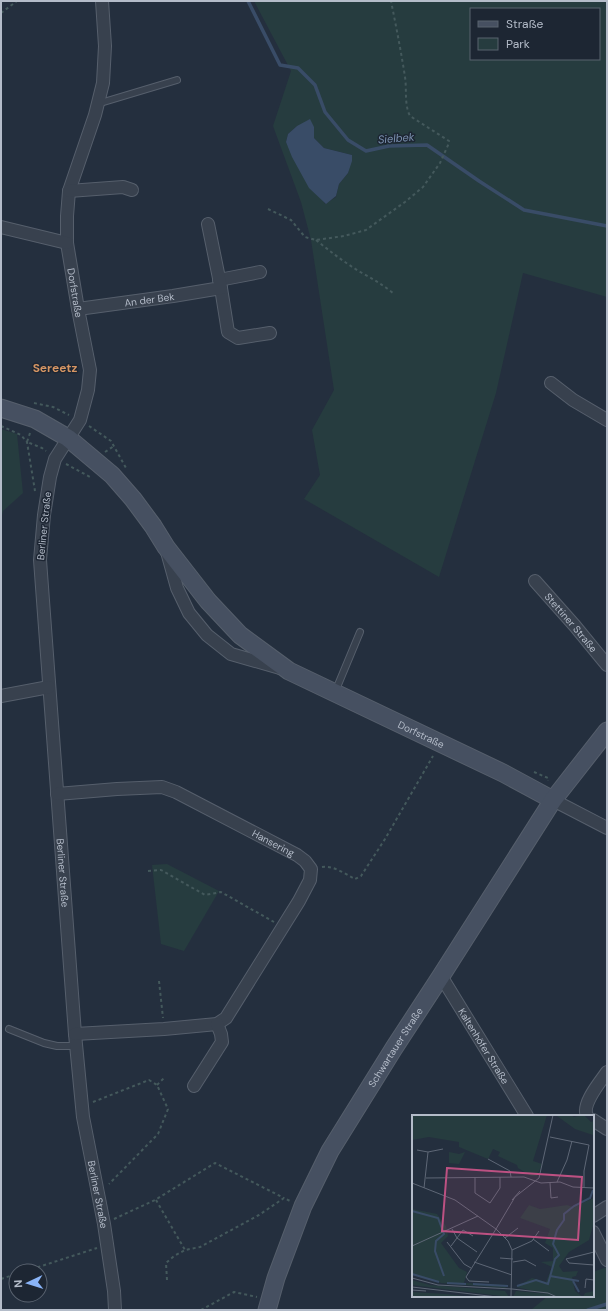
<svg xmlns="http://www.w3.org/2000/svg" width="608" height="1311" font-family="'DM Sans',sans-serif">
<style>
.green{fill:#263c3f;fill-rule:evenodd}
.water{fill:#394c67}
.lines{fill:none;stroke-linecap:round;stroke-linejoin:round}
.stream{stroke:#394c67;stroke-width:3.5}
.lane-casing{stroke:#565f6c;stroke-width:8}
.street-casing{stroke:#565f6c;stroke-width:14}
.secondary-casing{stroke:#565f6c;stroke-width:19}
.path{stroke:#44595c;stroke-width:2;stroke-dasharray:3 3;stroke-linecap:butt}
.lane{stroke:#38414e;stroke-width:6}
.street{stroke:#38414e;stroke-width:12}
.secondary{stroke:#465061;stroke-width:17}
.labels{text-anchor:middle;dominant-baseline:central;stroke-width:3;stroke-linejoin:round;paint-order:stroke}
.street-label{font-size:10px;fill:#b4bcc9;stroke:#1d2633}
.water-label{font-size:11px;font-style:italic;fill:#7c92b1;stroke:#1d2633}
.quarter-label{font-size:12px;font-weight:bold;fill:#d59563;stroke:#1d2633}
.inset-river{fill:none;stroke:#394c67;stroke-width:2}
.inset-road{fill:none;stroke:#5e6776;stroke-width:1}
.view{fill:#bd5182;fill-opacity:0.15;stroke:#bd5182;stroke-width:2}
.inset-edge{fill:none;stroke:#b4bcc9;stroke-width:2}
</style>
<rect width="100%" height="100%" fill="#242f3e"/>
<g class="green">
<path d="M254 1H607V297L523 273 496 393 439 577 304 499 320 475 312 430 334 390 311 240 301 202 273 126 291 71ZM471 9H599V59H471ZM297 126 314 127V138L324 148 352 155 348 173 339 184 336 197 325 204 286 142 288 134Z"/>
<path d="M1 429 17 434 23 493 3 511 1 520Z"/>
<path d="M167 864 219 891 184 951 161 944 152 865Z"/>
<path d="M607 1267V1310H531L548 1296H593V1272Z"/>
</g>
<path class="water" d="M310 119 314 127V138L324 148 352 155V161L348 173 339 184 336 196 326 204 309 188 292 157 286 142 288 134 297 126Z"/>
<g class="lines">
<g class="stream">
<path d="M248 1 280 65 298 68 315 85 325 112 348 140 366 151 389 146 427 145 479 181 524 210 607 226"/>
<path d="M588 1310 607 1304"/>
</g>
<defs>
<g id="lane">
<path d="M97 104 177 80"/>
<path d="M335 692 360 632"/>
<path d="M9 1029 44 1043 57 1046H76"/>
</g>
<g id="street">
<path id="s1" d="M102 1 105 46 103 83 95 115 69 191 67 216V243L78 309 90 370 88 390 80 420 55 459 50 477 44 515 40 560 75 1034 83 1117 104 1224 114 1291 115 1310"/>
<path d="M69 191 123 187 132 190"/>
<path d="M1 227 67 243"/>
<path d="M219 280 260 272"/>
<path d="M221 288 228 332 238 338 270 333"/>
<path id="s2" d="M78 309 173 296 221 288 208 224"/>
<path d="M551 383 573 400 607 420"/>
<path d="M167 552 177 588 189 613 207 635 231 654 280 668"/>
<path id="s3" d="M535 581 575 626 607 665"/>
<path d="M1 696 49 687"/>
<path id="s4" d="M57 794 117 789 162 787 176 792 297 855 305 861 311 869 310 880 299 901 226 1018 217 1024 164 1029 75 1034"/>
<path d="M553 800 607 828"/>
<path id="s5" d="M441 976 527 1116"/>
<path d="M194 1086 222 1042 221 1034 217 1024"/>
<path d="M587 1116C581 1104 601 1081 607 1072"/>
<path d="M593 1120 607 1129"/>
<path d="M593 1216 607 1207"/>
<path d="M593 1232 607 1260"/>
</g>
<g id="secondary">
<path id="s6" d="M1 408 35 419 68 438 112 475 133 499 153 526 166 547 208 601 240 635 289 671 503 773 553 800"/>
<path id="s7" d="M267 1310 276 1278 303 1206 330 1151 394 1048 441 976 553 800 607 731"/>
</g>
</defs>
<use href="#lane" class="lane-casing"/>
<use href="#street" class="street-casing"/>
<use href="#secondary" class="secondary-casing"/>
<g class="path">
<path d="M1 13 17 1"/>
<path d="M268 209 291 220 305 237 316 240 344 236 366 230 405 202 423 187 440 163 449 143V141L410 116C404 104 407 90 405 77 401 51 396 26 391 1"/>
<path d="M316 240C331 252 345 263 362 273 373 279 383 285 393 293"/>
<path d="M34 403 53 407 69 415"/>
<path d="M1 426 21 435 27 442 35 491"/>
<path d="M89 426 111 441 126 468"/>
<path d="M30 433 27 442 42 448 46 451"/>
<path d="M105 452 114 446"/>
<path d="M66 464 92 478"/>
<path d="M534 772 548 778V781"/>
<path d="M322 867C333 865 345 874 355 879L361 876 385 839 433 756"/>
<path d="M148 871 161 870 205 895 221 892 274 922"/>
<path d="M159 981 163 1018"/>
<path d="M157 1085 164 1078"/>
<path d="M93 1102 149 1080 157 1085 168 1109 158 1134 109 1184"/>
<path d="M156 1200 185 1250"/>
<path d="M114 1219 155 1200 215 1163 284 1198"/>
<path d="M26 1271 97 1248"/>
<path d="M1 1279 16 1274"/>
<path d="M167 1280 166 1263 174 1256 185 1250 200 1247 259 1215 284 1198 290 1201"/>
<path d="M201 1310 234 1292 257 1297"/>
</g>
<use href="#lane" class="lane"/>
<use href="#street" class="street"/>
<use href="#secondary" class="secondary"/>
</g>
<g class="labels">
<g class="street-label">
<text stroke="none"><textPath href="#s1" startOffset="298">Dorfstraße</textPath></text>
<text stroke="none"><textPath href="#s2" startOffset="72">An der Bek</textPath></text>
<text transform="translate(44 526) rotate(-84)">Berliner Straße</text>
<text stroke="none"><textPath href="#s3" startOffset="55">Stettiner Straße</textPath></text>
<text stroke="none"><textPath href="#s6" startOffset="544">Dorfstraße</textPath></text>
<text stroke="none"><textPath href="#s4" startOffset="230">Hansering</textPath></text>
<text stroke="none"><textPath href="#s1" startOffset="890">Berliner Straße</textPath></text>
<text stroke="none"><textPath href="#s5" startOffset="82">Kaltenhöfer Straße</textPath></text>
<text stroke="none"><textPath href="#s7" startOffset="294">Schwartauer Straße</textPath></text>
<text stroke="none"><textPath href="#s1" startOffset="1214">Berliner Straße</textPath></text>
</g>
<g class="water-label">
<text transform="translate(396 138) rotate(-5)">Sielbek</text>
</g>
<g class="quarter-label">
<text x="55" y="368">Sereetz</text>
</g>
</g>
<g transform="translate(412 1115)">
<rect width="182" height="182" fill="#242f3e"/>
<path d="M0 0H135L121 46 130 49 125 61H119L106 53 105 50 86 41 88 37 81 34 76 44 47 32V27L17 22 0 25ZM139 0H159L162 2 172 0 179 7 182 6V24L181 20 163 14 145 1ZM37 37 47 39 53 37 47 49 37 48ZM182 83V107L177 125 157 137 147 151 151 157 166 156 164 161 160 162 163 176 171 182 173 178 182 176V182H148L104 172 120 163 134 167 140 152 129 147 141 146V133L133 128 138 114 108 103 117 90 128 94 155 90 161 92ZM0 94 25 99 34 111 36 121 29 128 47 153 55 157 52 168 97 170 93 173 29 168 0 160ZM0 165 18 170 93 176 97 182 0 170ZM104 176 137 179 142 182H101ZM0 177 34 179 60 182H0Z" fill="#263c3f"/>
<path class="inset-river" d="M0 96 26 103 32 119 24 126 23 136 32 161M0 159 27 167M138 161 167 166M161 166 167 177M35 168 54 169M61 169 96 171M105 171 124 165 136 169 143 144 147 140 141 129 145 115 152 105V99L162 91 178 83 181 75"/>
<path class="inset-road" d="M138 22 177 30 172 56V73M5 35 16 37 31 34M76 44 98 56 99 62M63 62V78L78 88 88 73V62M14 63 112 62 129 68 148 67 161 72 182 73M145 67 155 45 160 26M0 68 43 85 84 114 54 162 57 166 77 167M138 68 139 83 146 82M12 73 16 37M100 85 108 76M40 114 45 123 65 137M93 123 106 113M121 124 137 136M35 127 52 149 59 153M0 131 66 101M39 131 51 115 61 121M100 135 120 126 127 116M182 137 154 144 157 148 182 150M88 143 101 144M62 147 100 160M101 147 113 145 124 151M0 163 26 170 100 174M0 172 85 182M173 173 174 164 182 165M100 174 136 178 145 182M0 175 14 176M99 182 100 135 96 126 84 114 103 82 127 63 141 0"/>
<path class="view" d="M35 53 170 62 166 125 30 116Z"/>
<rect width="182" height="182" class="inset-edge"/>
</g>
<rect width="608" height="1311" fill="none" stroke="#b4bcc9" stroke-width="4"/>
<rect x="470" y="8" width="130" height="52" fill="#1d2633" stroke="#59626f"/>
<rect x="478" y="21" width="20" height="6" fill="#465061" stroke="#59626f"/>
<text x="506" y="28" font-size="12" fill="#b4bcc9">Straße</text>
<rect x="478" y="38" width="20" height="12" fill="#263c3f" stroke="#59626f"/>
<text x="506" y="48" font-size="12" fill="#b4bcc9">Park</text>
<g transform="translate(28 1283) rotate(266)"><circle r="19" fill="#1d2633" stroke="#59626f"/>
<path d="M0-3L7 15L0 10L-7 15Z" fill="#8ab4f8"/>
<text y="-6" font-size="11" font-weight="bold" text-anchor="middle" fill="#b4bcc9">N</text>
</g>
</svg>
